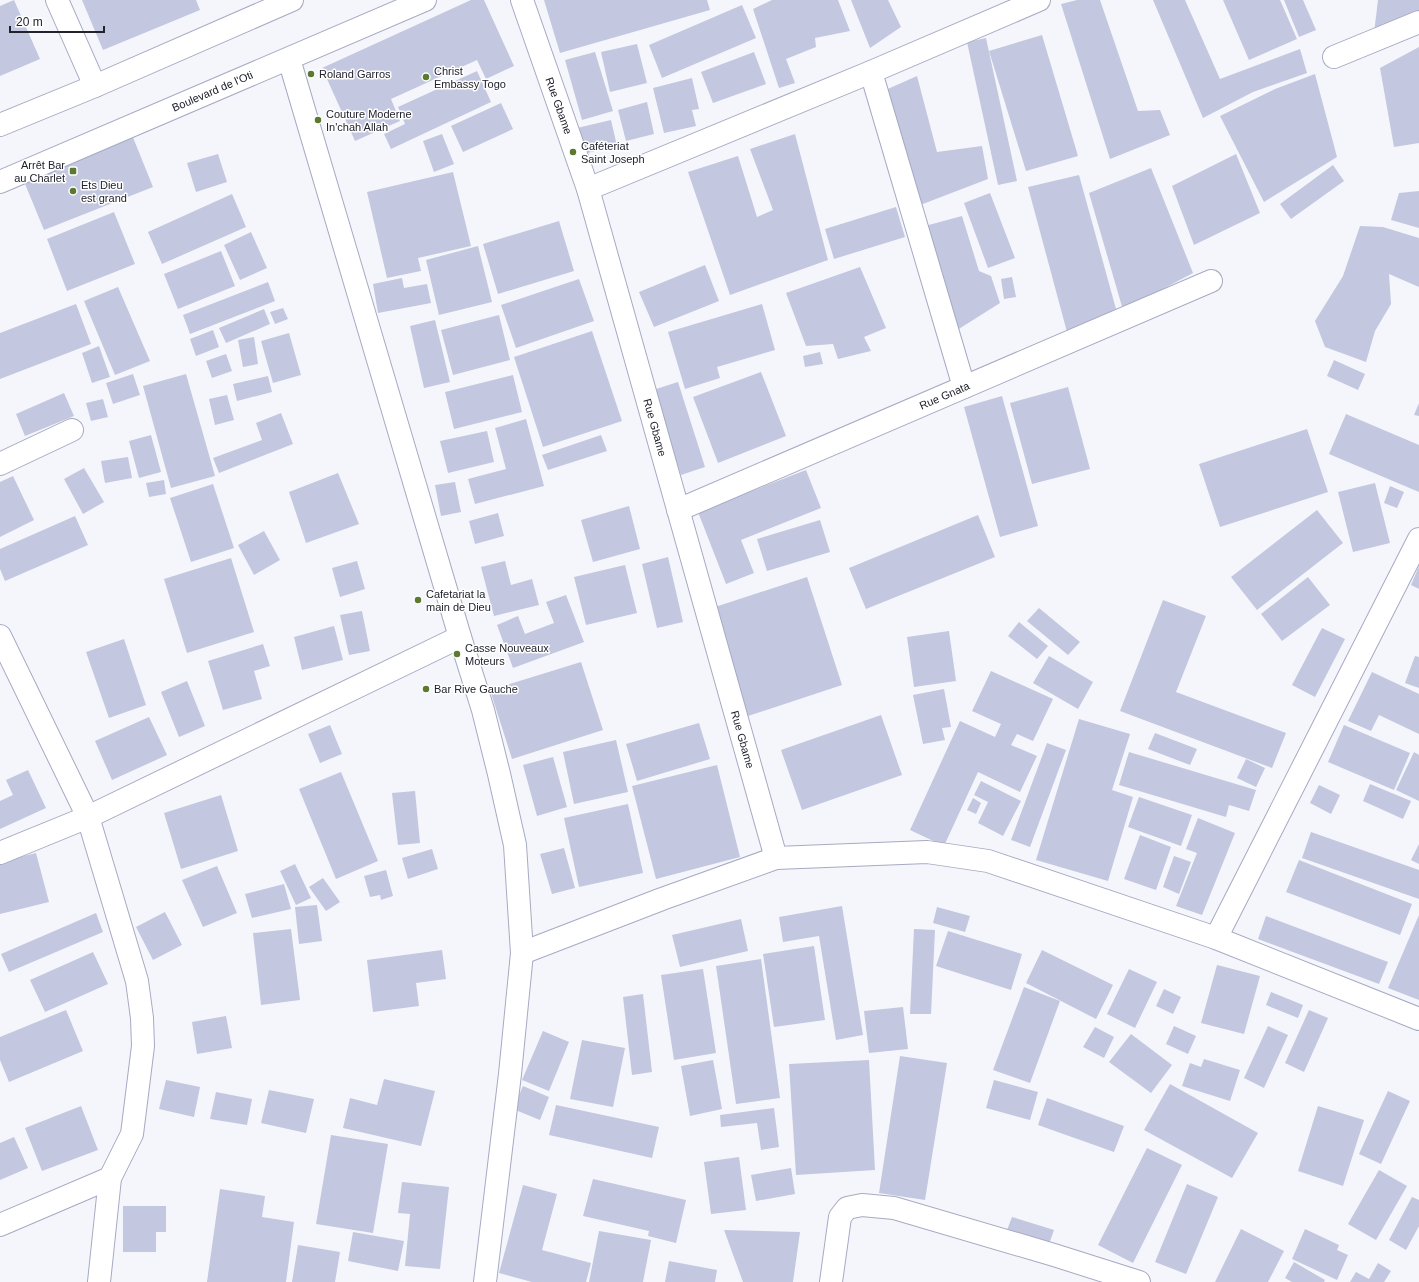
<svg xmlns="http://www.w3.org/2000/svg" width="1419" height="1282" font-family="Helvetica,sans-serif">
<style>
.building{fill:#c3c7e0}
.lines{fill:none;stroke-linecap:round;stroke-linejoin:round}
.street-casing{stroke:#a6aac3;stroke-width:24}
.secondary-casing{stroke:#a6aac3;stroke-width:24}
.street{stroke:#fff;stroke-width:22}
.secondary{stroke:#fff;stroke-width:22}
.poi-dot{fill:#5b792f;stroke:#fff;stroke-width:1.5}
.labels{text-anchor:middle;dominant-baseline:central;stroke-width:3;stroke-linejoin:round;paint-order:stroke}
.poi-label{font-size:11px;fill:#21222c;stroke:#fff;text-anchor:start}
.street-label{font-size:11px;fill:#21222c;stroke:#fff}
</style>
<rect width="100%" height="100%" fill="#f5f6fc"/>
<g class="building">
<path d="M14 0 40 59 0 76V6Z"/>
<path d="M82 0H196L200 10 103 50Z"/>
<path d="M471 0H484L514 66 486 79 477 60 391 99 400 121 355 141 322 68Z"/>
<path d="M544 0H707L710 10 560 53Z"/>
<path d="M772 0H838L850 31 815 38 816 47 786 59 795 83 779 88 753 9Z"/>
<path d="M851 0H888L901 27 870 48Z"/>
<path d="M1077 0H1100L1138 111 1160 110 1170 135 1110 159 1061 4Z"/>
<path d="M1153 0H1185L1220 79 1300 49 1307 73 1253 92 1203 118Z"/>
<path d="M1223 0H1280L1297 39 1249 60Z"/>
<path d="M1284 0H1303L1316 30 1299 37Z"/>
<path d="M1378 0H1419V16L1374 33Z"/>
<path d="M742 5 756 38 662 78 649 45Z"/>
<path d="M1042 35 1078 156 1026 171 989 51Z"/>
<path d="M986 38 1017 181 998 185 967 42Z"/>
<path d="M637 44 647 83 610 92 601 52Z"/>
<path d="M1419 47V143L1394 147 1380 68Z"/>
<path d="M595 52 613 111 582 120 565 60Z"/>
<path d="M754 52 766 84 713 103 701 72Z"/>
<path d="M477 71 491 102 391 149 384 134 405 124 398 107Z"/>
<path d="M1315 74 1337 157 1264 202 1220 116 1275 89Z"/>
<path d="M917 76 937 152 982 146 988 179 915 207 881 92Z"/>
<path d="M692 78 699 109 692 110 696 126 664 133 653 88Z"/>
<path d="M647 102 654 134 626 141 618 110Z"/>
<path d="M501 103 513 129 463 152 451 126Z"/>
<path d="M611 120 617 146 583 154 577 128Z"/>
<path d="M442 134 454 164 434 172 423 141Z"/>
<path d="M795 134 828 260 730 295 688 172 738 156 757 217 773 210 750 149Z"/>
<path d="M132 135 153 187 44 230 23 179Z"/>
<path d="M218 154 227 182 196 192 187 163Z"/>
<path d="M1236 154 1260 213 1194 245 1172 186Z"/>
<path d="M1333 165 1344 181 1291 219 1280 204Z"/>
<path d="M1151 168 1193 273 1123 310 1089 193Z"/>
<path d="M453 172 471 246 418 258 421 271 387 278 367 192Z"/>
<path d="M1079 175 1116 309 1067 332 1028 187Z"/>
<path d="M1419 191V228L1391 220 1399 193Z"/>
<path d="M990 193 1015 258 988 268 964 203Z"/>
<path d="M232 194 246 227 162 264 148 232Z"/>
<path d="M896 207 905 237 834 259 825 229Z"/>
<path d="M114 212 135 264 67 291 47 239Z"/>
<path d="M962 216 979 271 991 276 1000 303 954 332 925 226Z"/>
<path d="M559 221 574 271 498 294 483 244Z"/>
<path d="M1360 226 1383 227 1419 238V287L1389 274 1391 304 1375 331 1366 362 1325 347 1315 321 1343 276Z"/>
<path d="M251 232 267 268 240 280 224 245Z"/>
<path d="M478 246 492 302 439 315 426 260Z"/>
<path d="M221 251 235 286 178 309 164 274Z"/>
<path d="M705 265 719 301 654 327 639 292Z"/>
<path d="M860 267 886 328 864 337 871 351 838 359 833 344 806 346 786 293Z"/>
<path d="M1012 277 1016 297 1004 299 1001 279Z"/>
<path d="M402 278 404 288 427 284 431 303 378 313 373 284Z"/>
<path d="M579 279 594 321 516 348 501 305Z"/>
<path d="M268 282 275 301 190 334 183 315Z"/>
<path d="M118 287 150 361 115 375 84 301Z"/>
<path d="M76 304 91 344 0 379V333Z"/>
<path d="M762 304 775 350 717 367 720 378 685 389 668 332Z"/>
<path d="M283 308 288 319 275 324 270 312Z"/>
<path d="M264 309 270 324 226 343 219 328Z"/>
<path d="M499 315 510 360 453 375 441 330Z"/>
<path d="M435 320 450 382 424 388 410 326Z"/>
<path d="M213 330 219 347 196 356 190 339Z"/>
<path d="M592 331 622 421 543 447 514 357Z"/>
<path d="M289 333 301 375 273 383 261 341Z"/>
<path d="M254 337 258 364 243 367 238 340Z"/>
<path d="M99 346 110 377 92 383 82 353Z"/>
<path d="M820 352 823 364 805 367 803 356Z"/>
<path d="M226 354 232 371 212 378 206 361Z"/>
<path d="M1334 360 1365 374 1358 390 1327 376Z"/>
<path d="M761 372 786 436 718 463 693 397Z"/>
<path d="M133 374 140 395 113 404 106 383Z"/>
<path d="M186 374 215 476 171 488 143 386Z"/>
<path d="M513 375 522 412 454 429 445 392Z"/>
<path d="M268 376 272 392 237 401 233 384Z"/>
<path d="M678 382 705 467 681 475 653 390Z"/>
<path d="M1068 387 1090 469 1032 484 1010 403Z"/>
<path d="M64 393 74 416 25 436 16 414Z"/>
<path d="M227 395 234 420 215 425 209 399Z"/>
<path d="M1002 396 1038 526 1000 537 964 407Z"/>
<path d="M103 399 108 417 91 421 86 403Z"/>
<path d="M1419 403V416L1414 415Z"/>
<path d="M281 413 293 444 219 473 213 458 262 440 256 423Z"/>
<path d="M1346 414 1419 445V492L1329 454Z"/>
<path d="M526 419 544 486 475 504 468 479 506 469 495 428Z"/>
<path d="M1307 429 1328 492 1220 527 1199 464Z"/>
<path d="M487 431 494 462 448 473 440 441Z"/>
<path d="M151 435 161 472 139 478 129 441Z"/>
<path d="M601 435 607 451 548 470 542 455Z"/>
<path d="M128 457 132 478 105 483 101 461Z"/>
<path d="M84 468 104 502 83 514 64 479Z"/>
<path d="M806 470 821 508 741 540 754 573 726 584 698 512Z"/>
<path d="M338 473 359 524 306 543 289 492Z"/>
<path d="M13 476 34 520 0 537V482Z"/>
<path d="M164 480 166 494 149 497 146 483Z"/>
<path d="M455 482 461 512 441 516 435 485Z"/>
<path d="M1375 483 1390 543 1353 552 1338 492Z"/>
<path d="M213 484 234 548 191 562 170 498Z"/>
<path d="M1390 486 1404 492 1397 508 1384 503Z"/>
<path d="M629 506 640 549 593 562 581 520Z"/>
<path d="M1317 510 1343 543 1257 610 1231 577Z"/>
<path d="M498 513 504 536 475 544 469 521Z"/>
<path d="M978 515 995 557 866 609 849 568Z"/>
<path d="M75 516 88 545 5 581 0 569V549Z"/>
<path d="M820 520 830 552 767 571 757 539Z"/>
<path d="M264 531 280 560 254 575 238 545Z"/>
<path d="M668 557 683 622 657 628 642 564Z"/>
<path d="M231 558 254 632 187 653 164 579Z"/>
<path d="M357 561 365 589 340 597 332 568Z"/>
<path d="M505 561 511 585 532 579 539 605 494 616 481 567Z"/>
<path d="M625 565 637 613 586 625 574 577Z"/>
<path d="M1419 566V589L1411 585Z"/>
<path d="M807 577 842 685 748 716 712 608Z"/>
<path d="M1308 577 1330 605 1282 641 1261 614Z"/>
<path d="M566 595 584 642 513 668 497 625 518 616 525 634 554 623 546 602Z"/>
<path d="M1163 600 1206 616 1176 692 1286 733 1272 768 1120 711Z"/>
<path d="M1039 608 1080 642 1068 655 1027 621Z"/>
<path d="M362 611 370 651 349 655 340 615Z"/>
<path d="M1019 622 1048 646 1037 659 1008 636Z"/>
<path d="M334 626 343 660 302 670 294 637Z"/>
<path d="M1322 628 1345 639 1315 697 1292 685Z"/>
<path d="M949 631 956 681 914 687 907 637Z"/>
<path d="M124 639 146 705 109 718 86 652Z"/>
<path d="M263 644 270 666 254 671 262 699 223 710 208 661Z"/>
<path d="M1049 656 1093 682 1078 709 1033 683Z"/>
<path d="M1415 656 1419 657V688L1405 683Z"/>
<path d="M581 662 603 730 512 759 490 690Z"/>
<path d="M991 671 1053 699 1033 741 1017 734 1011 745 1037 756 1020 792 978 772 944 846 910 830 960 721 995 737 1001 724 972 711Z"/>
<path d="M1372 672 1419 694V734L1379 715 1371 731 1348 721Z"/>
<path d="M187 681 205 726 179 737 161 692Z"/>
<path d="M944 689 951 727 942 728 945 740 923 744 913 695Z"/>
<path d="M881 715 902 775 802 810 781 750Z"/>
<path d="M149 717 167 755 112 780 95 741Z"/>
<path d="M1079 719 1130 734 1112 790 1133 797 1108 881 1036 860Z"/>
<path d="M699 723 710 759 637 781 626 744Z"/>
<path d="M330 725 342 754 320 763 308 734Z"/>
<path d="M1344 725 1410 753 1394 790 1328 762Z"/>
<path d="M1155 733 1197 749 1190 765 1148 749Z"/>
<path d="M616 740 628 792 574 804 563 752Z"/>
<path d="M1047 743 1066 750 1030 847 1011 840Z"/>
<path d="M1129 752 1256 790 1249 811 1229 805 1226 817 1119 785Z"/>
<path d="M1414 752 1419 755V801L1396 790Z"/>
<path d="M553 757 567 807 537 816 523 765Z"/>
<path d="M1246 759 1265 768 1256 787 1237 778Z"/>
<path d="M717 765 740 857 656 879 632 786Z"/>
<path d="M28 770 46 808 0 829V801L13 795 6 780Z"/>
<path d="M341 772 378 861 336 879 299 789Z"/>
<path d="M981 781 1021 801 1003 836 978 823 988 802 974 795Z"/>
<path d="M1370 784 1411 801 1403 819 1363 801Z"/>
<path d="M1319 785 1340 795 1331 814 1310 803Z"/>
<path d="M415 791 420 843 398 845 392 793Z"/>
<path d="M221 795 238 851 181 869 164 813Z"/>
<path d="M1139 797 1192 815 1181 846 1128 827Z"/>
<path d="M973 798 981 803 976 814 967 810Z"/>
<path d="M628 804 643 873 579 887 564 818Z"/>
<path d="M1198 818 1235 833 1202 915 1176 906 1197 853 1186 849Z"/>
<path d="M1311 832 1419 870V899L1302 858Z"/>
<path d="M1140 835 1171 847 1156 890 1124 879Z"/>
<path d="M1419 844V864L1411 860Z"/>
<path d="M564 848 575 888 552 894 540 854Z"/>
<path d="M432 849 438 869 408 879 402 858Z"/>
<path d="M36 853 49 902 0 914V862Z"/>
<path d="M1174 856 1191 862 1179 894 1163 887Z"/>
<path d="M1299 860 1412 904 1400 935 1286 892Z"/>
<path d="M295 864 311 898 296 905 280 871Z"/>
<path d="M217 866 237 913 203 927 182 880Z"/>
<path d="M386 870 393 896 381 900 380 895 370 897 364 876Z"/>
<path d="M323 878 340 902 326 911 309 887Z"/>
<path d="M284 884 291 909 252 918 245 894Z"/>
<path d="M317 905 322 941 299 944 295 907Z"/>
<path d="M842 906 863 1035 836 1040 819 936 783 942 779 917Z"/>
<path d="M937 907 970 916 965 932 933 923Z"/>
<path d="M165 912 182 945 153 960 136 927Z"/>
<path d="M96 913 103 932 9 972 1 954Z"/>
<path d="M1419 915V1000L1388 988Z"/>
<path d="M1266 916 1388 962 1379 984 1258 939Z"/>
<path d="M741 919 748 951 680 967 672 935Z"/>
<path d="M291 929 300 1000 261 1005 253 933Z"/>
<path d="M914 929 935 930 931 1014H910Z"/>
<path d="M948 931 1022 954 1011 990 936 966Z"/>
<path d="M814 946 825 1020 774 1027 763 954Z"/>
<path d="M442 950 446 979 416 983 419 1006 373 1012 367 960Z"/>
<path d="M1042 950 1113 985 1096 1019 1026 983Z"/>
<path d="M93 952 108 984 45 1012 30 980Z"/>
<path d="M761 959 780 1098 736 1104 716 966Z"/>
<path d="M1217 965 1260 976 1244 1034 1201 1023Z"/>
<path d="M703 969 716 1053 674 1060 661 975Z"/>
<path d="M1129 969 1157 982 1135 1028 1107 1014Z"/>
<path d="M1024 987 1060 1001 1030 1083 993 1070Z"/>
<path d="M1164 989 1181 997 1173 1014 1156 1006Z"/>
<path d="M1271 992 1303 1005 1298 1018 1266 1005Z"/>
<path d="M643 994 652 1072 632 1075 623 997Z"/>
<path d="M903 1007 908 1049 869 1053 864 1011Z"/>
<path d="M66 1010 83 1051 9 1082 0 1060V1037Z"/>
<path d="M1309 1010 1328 1018 1304 1072 1285 1063Z"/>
<path d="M226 1016 232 1048 197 1054 192 1022Z"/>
<path d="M1174 1026 1196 1036 1188 1054 1166 1044Z"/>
<path d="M1268 1026 1288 1035 1264 1088 1244 1078Z"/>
<path d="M1095 1027 1114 1037 1104 1058 1083 1047Z"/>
<path d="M543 1031 569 1042 549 1091 522 1080Z"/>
<path d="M1131 1034 1172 1065 1151 1093 1109 1062Z"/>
<path d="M582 1040 625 1048 613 1107 570 1099Z"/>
<path d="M900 1056 947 1063 925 1200 879 1193Z"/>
<path d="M1204 1059 1240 1070 1230 1101 1182 1086 1190 1063 1201 1067Z"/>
<path d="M713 1060 722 1109 690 1116 681 1066Z"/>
<path d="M869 1060 875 1170 796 1175 789 1064Z"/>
<path d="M384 1079 435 1091 421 1146 343 1128 350 1098 377 1105Z"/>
<path d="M166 1080 200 1087 194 1117 159 1109Z"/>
<path d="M994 1080 1038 1092 1030 1120 986 1108Z"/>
<path d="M1170 1084 1258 1133 1232 1178 1144 1130Z"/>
<path d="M523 1086 549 1097 540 1120 513 1109Z"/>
<path d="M269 1090 314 1099 306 1133 261 1123Z"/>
<path d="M1388 1091 1410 1101 1381 1164 1359 1154Z"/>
<path d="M216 1092 252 1099 247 1125 210 1119Z"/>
<path d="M1047 1098 1124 1126 1114 1152 1038 1125Z"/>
<path d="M556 1105 659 1127 652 1158 549 1135Z"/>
<path d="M81 1106 98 1150 42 1171 25 1128Z"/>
<path d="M1318 1106 1364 1120 1343 1186 1298 1171Z"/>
<path d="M774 1108 779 1147 761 1150 757 1123 721 1127 720 1115Z"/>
<path d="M331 1135 388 1144 373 1233 316 1224Z"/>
<path d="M14 1137 28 1168 0 1180V1143Z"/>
<path d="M1147 1148 1182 1165 1133 1263 1098 1245Z"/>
<path d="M739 1157 746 1210 711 1214 704 1162Z"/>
<path d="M791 1168 795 1194 756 1201 751 1175Z"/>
<path d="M1379 1170 1407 1186 1376 1240 1348 1224Z"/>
<path d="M593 1179 686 1200 676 1243 648 1236 649 1231 583 1216Z"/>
<path d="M402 1182 449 1187 440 1269 405 1266 410 1214 398 1213Z"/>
<path d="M1187 1184 1218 1197 1186 1274 1155 1262Z"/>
<path d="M523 1185 557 1194 542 1250 591 1263 586 1282H532L499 1273Z"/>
<path d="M220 1189 265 1196 262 1217 294 1222 286 1282H207Z"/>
<path d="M1412 1197 1419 1200V1226L1406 1250 1389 1240Z"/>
<path d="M123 1206H166V1232H156V1252H123Z"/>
<path d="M1012 1217 1054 1230 1049 1244 1007 1230Z"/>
<path d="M1241 1229 1284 1251 1268 1282H1215Z"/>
<path d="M1305 1229 1339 1245 1337 1250 1348 1255 1337 1280 1292 1259Z"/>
<path d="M724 1230 800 1232 793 1282H743Z"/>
<path d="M599 1231 651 1240 643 1282H589Z"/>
<path d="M353 1232 404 1241 398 1271 348 1261Z"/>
<path d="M298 1245 340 1252 335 1282H292Z"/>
<path d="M669 1261 717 1270 715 1282H665Z"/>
<path d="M1294 1262 1325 1280 1324 1282H1292L1285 1278Z"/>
<path d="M1378 1263 1391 1271 1384 1282H1350L1356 1272 1369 1279Z"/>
</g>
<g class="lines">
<defs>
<g id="street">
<path d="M57 0 95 86"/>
<path id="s1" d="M522 0 588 189 776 858"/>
<path d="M1334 57 1419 22"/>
<path d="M289 59 460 637 483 710 499 774 515 845 522 953 510 1074 485 1282"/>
<path d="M871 72 964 387"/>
<path d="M588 189 871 72 1039 0"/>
<path d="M0 464 72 430"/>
<path id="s2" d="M678 510 1211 281"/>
<path d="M0 636 88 817 137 981 142 1018 143 1046 132 1134 110 1178 99 1282"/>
<path d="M0 853 88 817 460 637"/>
<path d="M1216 938 1419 539"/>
<path d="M522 953 662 899 776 858 927 852 988 861 1216 938 1419 1019"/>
<path d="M0 1225 110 1178"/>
<path d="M831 1282 840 1217 847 1208 862 1205 894 1208 1054 1255 1139 1282"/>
</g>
<g id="secondary">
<path d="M0 125 95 86 292 0"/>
<path id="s3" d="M0 182 425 0"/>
</g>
</defs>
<use href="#street" class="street-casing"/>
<use href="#secondary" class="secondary-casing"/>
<use href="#street" class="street"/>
<use href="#secondary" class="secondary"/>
</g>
<g class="poi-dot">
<circle cx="311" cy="74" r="4"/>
<circle cx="426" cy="77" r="4"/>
<circle cx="318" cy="120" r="4"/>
<circle cx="573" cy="152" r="4"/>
<rect x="69" y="167" width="8" height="8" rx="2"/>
<circle cx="73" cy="191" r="4"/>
<circle cx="418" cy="600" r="4"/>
<circle cx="457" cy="654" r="4"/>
<circle cx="426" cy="689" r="4"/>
</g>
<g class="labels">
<g class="poi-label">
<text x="434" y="71">Christ<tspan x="434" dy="13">Embassy Togo</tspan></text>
<text x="319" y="74">Roland Garros</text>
<text x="326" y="114">Couture Moderne<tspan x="326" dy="13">In'chah Allah</tspan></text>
<text x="581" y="146">Caféteriat<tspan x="581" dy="13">Saint Joseph</tspan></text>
<text x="65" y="165" text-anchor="end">Arrêt Bar<tspan x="65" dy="13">au Charlet</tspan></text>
<text x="81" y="185">Ets Dieu<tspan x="81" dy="13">est grand</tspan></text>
<text x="426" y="594">Cafetariat la<tspan x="426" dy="13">main de Dieu</tspan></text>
<text x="465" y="648">Casse Nouveaux<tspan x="465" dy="13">Moteurs</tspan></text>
<text x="434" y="689">Bar Rive Gauche</text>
</g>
<g class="street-label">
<text stroke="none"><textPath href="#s3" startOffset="231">Boulevard de l'Oti</textPath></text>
<text stroke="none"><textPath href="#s1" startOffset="112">Rue Gbame</textPath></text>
<text stroke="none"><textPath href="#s2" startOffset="290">Rue Gnata</textPath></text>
<text stroke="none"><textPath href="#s1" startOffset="448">Rue Gbame</textPath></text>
<text stroke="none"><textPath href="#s1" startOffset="772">Rue Gbame</textPath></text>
</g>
</g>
<path d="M10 26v6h94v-6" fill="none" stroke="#21222c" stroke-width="2"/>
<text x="16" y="26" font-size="12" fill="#21222c" stroke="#ffffff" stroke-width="3" paint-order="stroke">20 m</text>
</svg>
